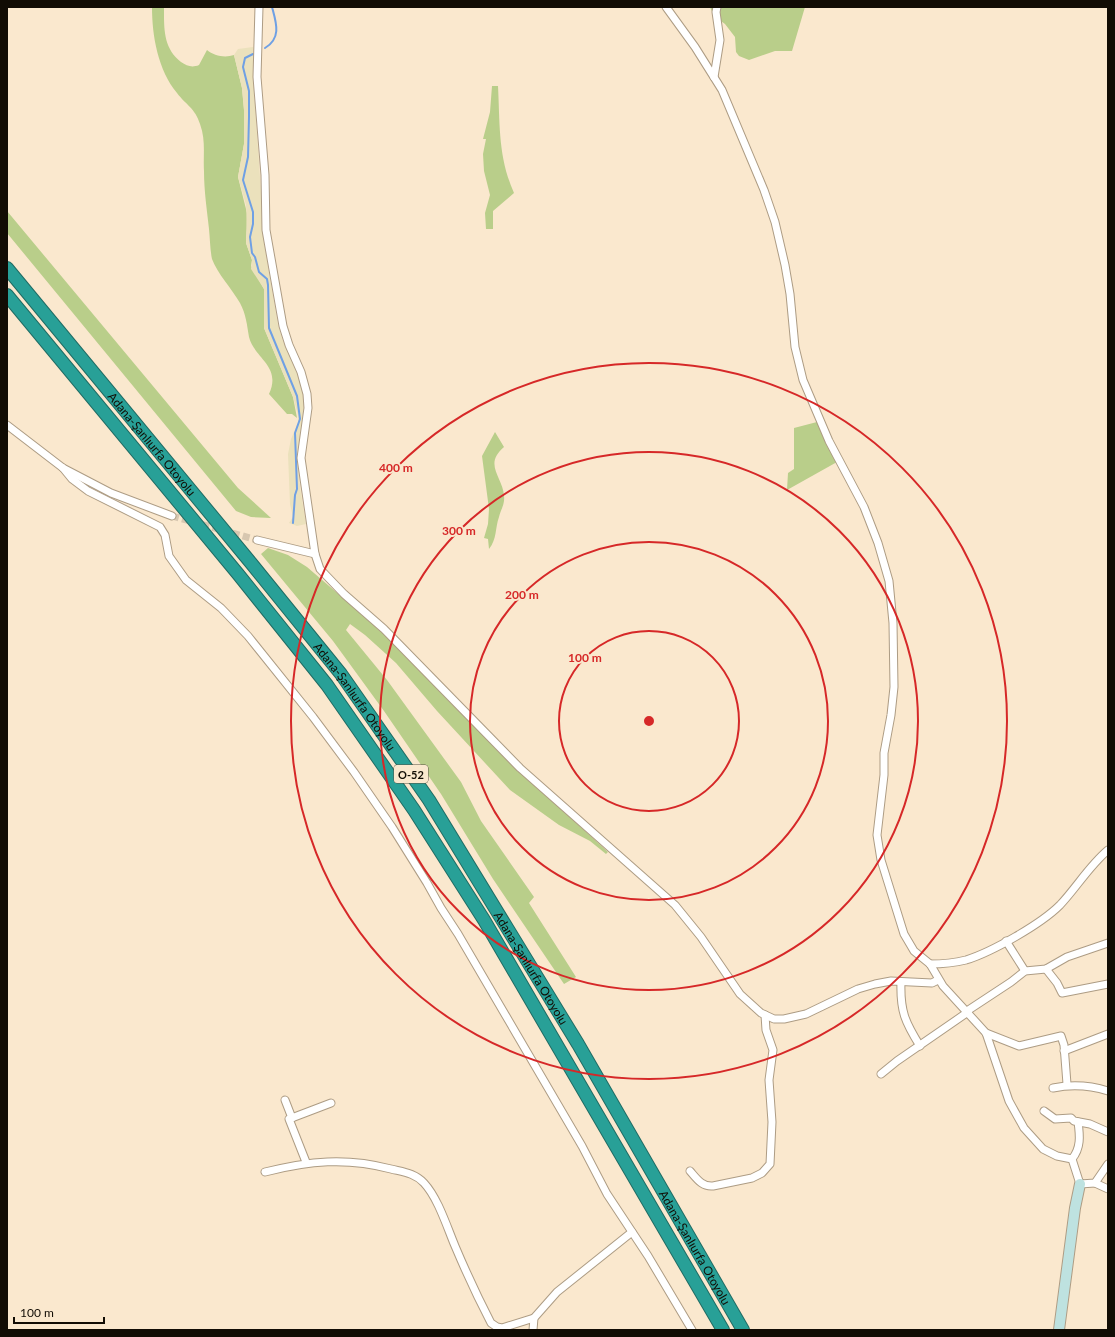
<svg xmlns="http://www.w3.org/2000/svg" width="1115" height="1337" font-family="Lato,sans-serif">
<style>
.green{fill:#b9ce8a}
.sand{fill:#ebe1bc}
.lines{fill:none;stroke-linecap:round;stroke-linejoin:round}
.stream{stroke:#6fa0e4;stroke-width:2}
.street-tunnel{stroke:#d7c7b0;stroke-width:7;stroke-dasharray:7 3.5;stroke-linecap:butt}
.street-casing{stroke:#ad9c84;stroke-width:9}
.secondary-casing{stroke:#ad9c84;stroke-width:12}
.highway-casing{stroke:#206c64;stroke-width:14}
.street{stroke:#fff;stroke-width:7}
.secondary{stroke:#bee2e0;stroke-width:10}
.highway{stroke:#28a097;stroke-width:12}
.ring{fill:none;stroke:#d62828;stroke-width:2}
.labels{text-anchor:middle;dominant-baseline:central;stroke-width:4;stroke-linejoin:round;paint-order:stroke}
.shield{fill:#fae8ce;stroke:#574e41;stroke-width:1}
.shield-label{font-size:11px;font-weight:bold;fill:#110c04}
.street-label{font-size:12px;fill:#110c04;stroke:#fae8ce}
.centre{fill:#d62828;stroke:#fae8ce;stroke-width:2}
.ring-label{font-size:12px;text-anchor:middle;font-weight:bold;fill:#d62828;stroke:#fae8ce;stroke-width:4;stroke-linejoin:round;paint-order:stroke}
</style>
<rect width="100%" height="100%" fill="#fae8ce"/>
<g class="green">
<path d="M152 7H164C164 28 163 48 181 62 187 66 192 68 199 65L207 50C214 56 225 58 234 55L242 88 244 110V144L238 177 247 213 246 243 252 260 251 266 264 289V328L293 397 297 418 292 414H287L269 394C282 366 254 358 249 337 247 325 246 314 240 303 232 289 217 273 212 259 210 250 210 238 209 229 207 210 204 191 204 171 203 155 206 140 200 124 195 108 186 105 177 93 158 70 152 36 152 7Z"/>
<path d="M710 7H805L792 51H775L749 60 739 56 736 52 735 37 725 24 714 16Z"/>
<path d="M492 86H498C500 125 498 157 514 193L493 211V229H486L485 213 490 195 484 171 483 154 486 139H483L490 112Z"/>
<path d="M7 211 238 488 271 518 251 517 236 511 7 233Z"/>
<path d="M817 422 837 462 787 490 788 473 794 469V428Z"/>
<path d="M495 432 504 447C483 465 503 477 504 496 505 504 501 509 499 517 495 528 497 539 489 549L488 539 484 538 488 524 489 509 482 456Z"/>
<path d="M268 548 288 555 307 567 378 628 512 764 608 852 606 854 590 841 559 825 510 790 437 711 396 663 365 635 350 624 346 630 387 680 461 782 481 821 534 897 529 903 576 977 564 984 493 879 441 794 384 711 333 641 261 554Z"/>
</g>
<path class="sand" d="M253 47 254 91 265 249 278 325 283 341 300 379 304 393 305 408 297 454 300 487 306 524 297 526 289 523 293 517 290 504 288 454 291 439 298 423V415L293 397 264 328V289L251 269 252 260 246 243 247 229 246 205 238 177 244 144V110L242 88 234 55 238 49Z"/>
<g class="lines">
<g class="stream">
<path d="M265 48C282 38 276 22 272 7"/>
<path d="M253 54 245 58 243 67 249 91V117L248 157 243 180 253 212V224L250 237 252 253 255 257 259 272 267 279 268 285 269 328 297 396 300 419 295 433 297 489 295 495 293 523"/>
</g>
<path class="street-tunnel" d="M172 516 257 540"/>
<defs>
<g id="street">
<path d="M259 7 257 77 265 175 266 230 283 326 289 345 301 372 307 394 308 408 301 458 315 554 320 569 344 594 384 629 520 768 675 905 701 937 740 994 761 1013 774 1019H784L806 1014 858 989 875 984 891 981 932 983 938 980"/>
<path d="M666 7 695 47 722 90 764 190 775 222 785 265 790 294 795 347 803 380 829 441 864 507 878 543 889 581 893 623 894 687 891 715 884 753V775L877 835 881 860 904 934 914 951 930 964 943 986 986 1033 1009 1101 1024 1128 1043 1149 1057 1156 1072 1159"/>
<path d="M714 77 720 40 716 12 717 7"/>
<path d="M7 425 63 468 111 493 172 516"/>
<path d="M63 468 72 479 88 491 160 527 165 535 169 556 186 580 221 608 248 636 313 717 354 772 392 827 427 883 441 908 458 934 582 1146 607 1194 648 1256 692 1330"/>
<path d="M257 540 315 554"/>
<path d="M1006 941 1025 971"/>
<path d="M930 964C942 964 954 963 966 960 992 952 1041 924 1060 905 1077 887 1089 866 1108 850"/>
<path d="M1046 969 1057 983 1062 993 1108 984"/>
<path d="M901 982C900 1011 905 1022 920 1046"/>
<path d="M967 1011 1011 982 1025 971 1046 969 1067 957 1108 943"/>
<path d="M986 1033 1019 1046 1061 1036 1064 1045 1067 1084"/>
<path d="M1064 1051 1108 1034"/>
<path d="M881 1074 897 1061 968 1012"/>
<path d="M1053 1088C1073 1084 1089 1085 1108 1091"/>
<path d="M285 1100 292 1118"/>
<path d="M1044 1111 1055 1119 1071 1118 1074 1121 1090 1124 1108 1132"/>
<path d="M1072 1159 1080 1184 1095 1183 1108 1164"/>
<path d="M1072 1159C1081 1148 1080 1136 1078 1122"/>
<path d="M306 1162 289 1119 331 1103"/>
<path d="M690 1171C697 1179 702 1187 713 1186L752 1178 762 1173 770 1164 772 1122 769 1080 773 1050 766 1030 765 1015"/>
<path d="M265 1172C309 1161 346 1157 391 1169 403 1172 415 1173 424 1183 438 1198 447 1227 455 1246 466 1272 478 1298 491 1323L497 1327 502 1328 534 1318"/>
<path d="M1095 1183 1108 1189"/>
<path d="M533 1330 534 1318 557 1292 632 1232"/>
</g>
<path id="secondary" d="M1059 1330 1075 1208 1080 1184"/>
<g id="highway">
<path id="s1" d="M7 268 251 563 341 674 429 800 578 1044 743 1330"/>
<path d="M7 295 238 574 327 685 414 810 484 920 723 1330"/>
</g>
</defs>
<use href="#street" class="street-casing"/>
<use href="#secondary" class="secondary-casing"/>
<use href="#highway" class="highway-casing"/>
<use href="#street" class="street"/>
<use href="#secondary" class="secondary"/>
<use href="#highway" class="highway"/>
</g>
<g class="ring">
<circle cx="649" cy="721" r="90"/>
<circle cx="649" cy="721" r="179"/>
<circle cx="649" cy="721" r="269"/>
<circle cx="649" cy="721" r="358"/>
</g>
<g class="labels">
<rect class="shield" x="394" y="765" width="34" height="18" rx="3"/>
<g class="shield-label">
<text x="411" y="774">O-52</text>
</g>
<g class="street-label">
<text stroke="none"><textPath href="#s1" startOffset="228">Adana-Şanlıurfa Otoyolu</textPath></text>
<text stroke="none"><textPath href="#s1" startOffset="552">Adana-Şanlıurfa Otoyolu</textPath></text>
<text stroke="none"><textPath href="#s1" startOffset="876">Adana-Şanlıurfa Otoyolu</textPath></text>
<text stroke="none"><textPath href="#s1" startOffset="1200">Adana-Şanlıurfa Otoyolu</textPath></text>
</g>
</g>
<circle cx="649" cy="721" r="6" class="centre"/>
<g class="ring-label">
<text x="396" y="472">400 m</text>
<text x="459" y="535">300 m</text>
<text x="522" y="599">200 m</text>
<text x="585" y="662">100 m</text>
</g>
<rect width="1115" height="1337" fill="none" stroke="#110c04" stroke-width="16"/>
<path d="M14 1317v6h90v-6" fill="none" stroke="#110c04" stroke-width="2"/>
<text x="20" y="1317" font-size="12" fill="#110c04" stroke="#fae8ce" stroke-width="3" paint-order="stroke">100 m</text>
</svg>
